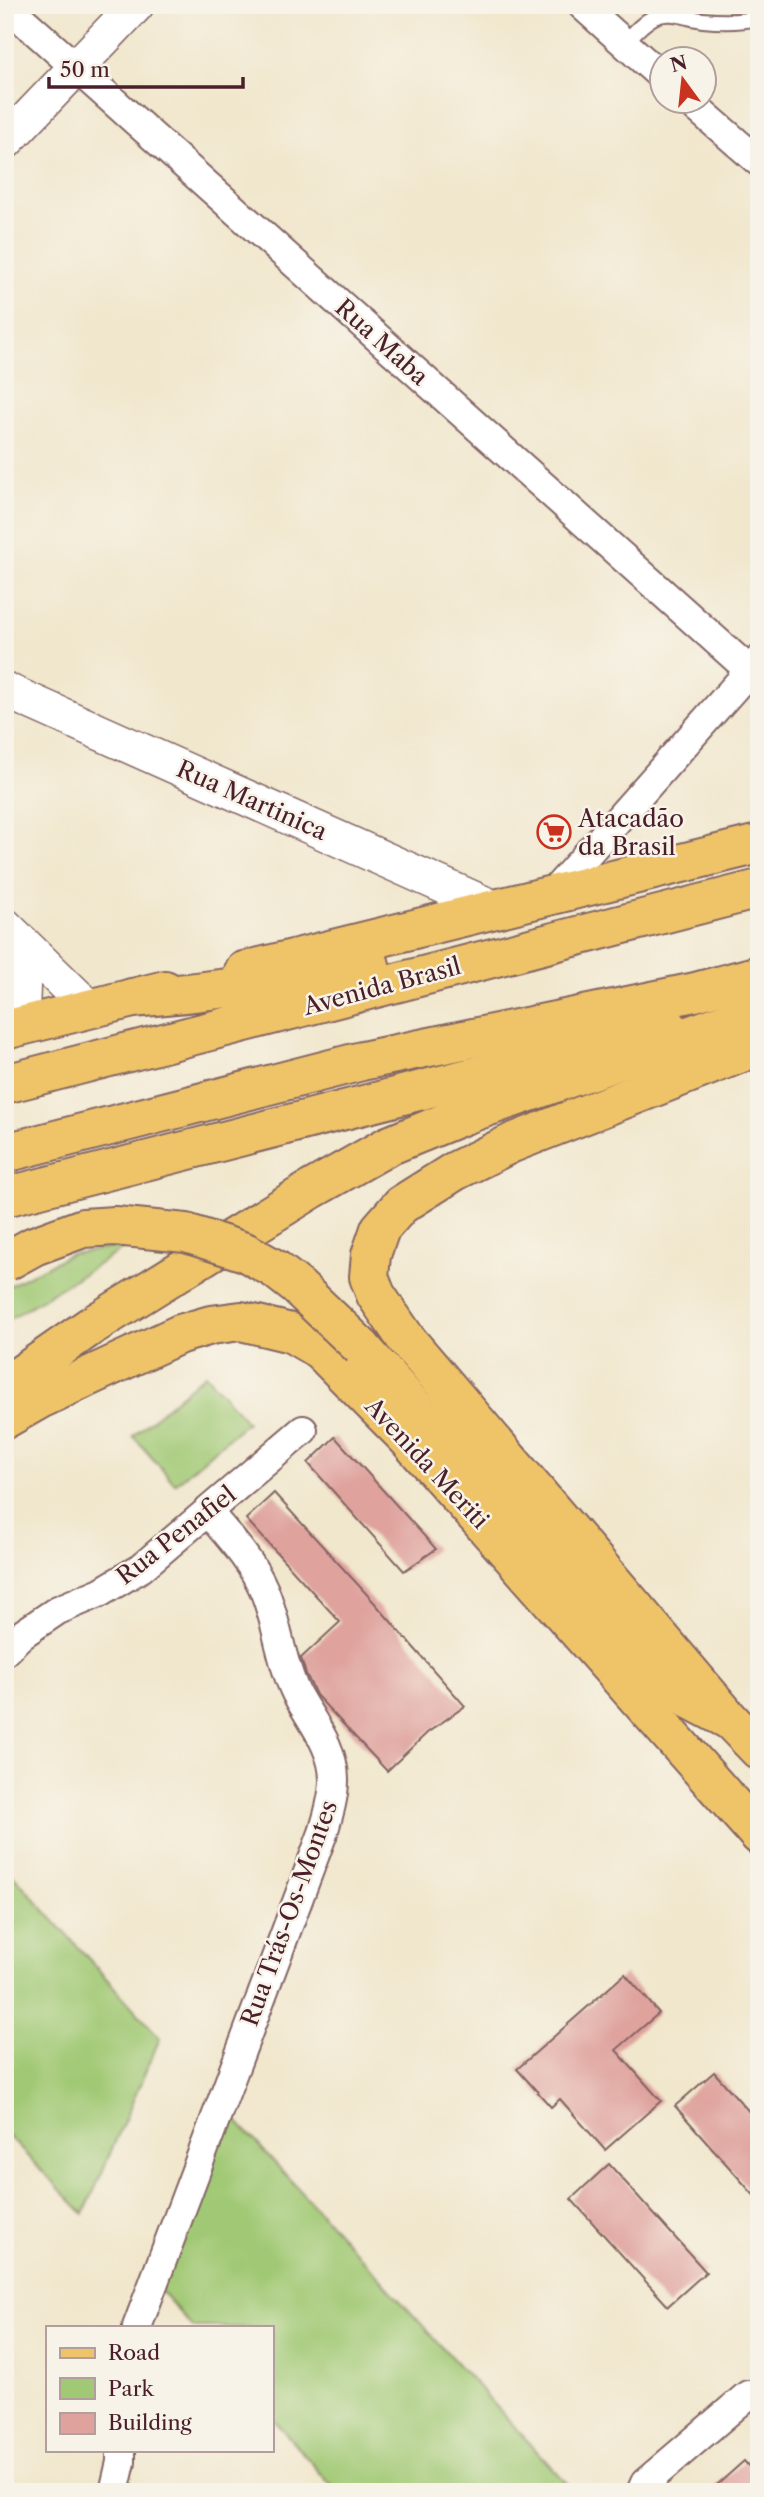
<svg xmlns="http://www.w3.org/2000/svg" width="764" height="2497" font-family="'Libre Caslon Text',serif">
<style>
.green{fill:#a1c975;stroke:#767450;stroke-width:2}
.building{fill:#dfa29d}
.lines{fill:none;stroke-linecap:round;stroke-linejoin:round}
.service-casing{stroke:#846564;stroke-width:18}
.minor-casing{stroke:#846564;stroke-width:32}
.tertiary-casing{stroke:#846564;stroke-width:38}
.primary-casing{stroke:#846564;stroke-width:42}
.trunk-casing{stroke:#846564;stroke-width:42}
.motorway-casing{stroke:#846564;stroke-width:42}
.service{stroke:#fff;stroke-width:14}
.minor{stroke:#fff;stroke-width:28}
.tertiary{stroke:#fff;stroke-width:35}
.primary{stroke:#efc469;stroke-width:38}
.trunk{stroke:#efc469;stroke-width:38}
.motorway{stroke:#efc469;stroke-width:38}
.motorway-bridge-casing{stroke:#846564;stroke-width:42;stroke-linecap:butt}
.motorway-bridge{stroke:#efc469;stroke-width:38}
.labels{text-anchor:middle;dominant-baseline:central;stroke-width:5;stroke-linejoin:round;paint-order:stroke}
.street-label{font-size:24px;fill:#4a1f2b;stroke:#f7f3e8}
.poi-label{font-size:24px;fill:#4a1f2b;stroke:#f7f3e8;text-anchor:start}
</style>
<rect width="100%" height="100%" fill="#f7f3e8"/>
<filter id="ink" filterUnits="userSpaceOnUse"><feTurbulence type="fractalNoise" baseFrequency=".0143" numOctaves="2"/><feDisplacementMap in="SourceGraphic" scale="14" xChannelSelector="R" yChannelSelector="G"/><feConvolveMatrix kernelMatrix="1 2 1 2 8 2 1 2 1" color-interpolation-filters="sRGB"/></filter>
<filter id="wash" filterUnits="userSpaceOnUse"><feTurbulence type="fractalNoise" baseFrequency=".00686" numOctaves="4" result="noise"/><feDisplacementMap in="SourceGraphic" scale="28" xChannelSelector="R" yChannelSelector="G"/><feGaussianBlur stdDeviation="1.57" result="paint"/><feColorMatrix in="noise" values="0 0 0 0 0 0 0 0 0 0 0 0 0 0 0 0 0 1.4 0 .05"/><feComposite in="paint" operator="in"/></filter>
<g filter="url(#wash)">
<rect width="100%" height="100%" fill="#f1e7cd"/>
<g class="green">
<path d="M128 1246 5 1322V1288L70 1254Z"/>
<path d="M205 1374 247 1422 175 1484 133 1436Z"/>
<path d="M5 1866 160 2038 84 2214 5 2133Z"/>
<path d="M225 2108 574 2492H337L271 2417V2327H192L160 2290Z"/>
</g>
<g id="blocks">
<g class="building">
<path d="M335 1437 436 1549 404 1571 308 1463Z"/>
<path d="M274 1493 372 1600 465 1706 427 1733 387 1771 316 1695 306 1674 301 1658 340 1622 246 1519Z"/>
<path d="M625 1974 659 2013 616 2050 661 2101 605 2150 560 2099 551 2107 517 2069Z"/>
<path d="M714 2072 759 2123V2201L675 2106Z"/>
<path d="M609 2164 706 2272 668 2306 571 2199Z"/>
<path d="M744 2461 759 2478V2492H709Z"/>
</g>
</g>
</g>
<g filter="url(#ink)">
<use href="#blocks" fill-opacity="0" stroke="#846564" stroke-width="2"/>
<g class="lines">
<defs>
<path id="service" d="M625 43C633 34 642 23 654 17 670 9 686 18 703 20 722 22 740 22 759 18"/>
<g id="minor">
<path d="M6 5 759 679"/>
<path d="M582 5 662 77"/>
<path d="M690 102 759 162"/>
<path d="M550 896 759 660"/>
<path d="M5 1651 21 1635 58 1610 101 1592 141 1568 303 1430"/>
<path d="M137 2327 323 1833C328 1816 334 1798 334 1780 334 1747 311 1721 296 1693 280 1660 278 1624 264 1590 251 1560 229 1537 208 1512"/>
<path d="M114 2492 121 2462V2450"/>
<path d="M641 2492 645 2483 748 2395"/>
</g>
<g id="tertiary">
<path d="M5 142 136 5"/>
<path d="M5 690 498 910"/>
<path d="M5 926 89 1008"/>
<path d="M21 1026 24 946"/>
</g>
<g id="primary">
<path d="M759 1046 512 1143 455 1171 401 1205 380 1229 371 1255 369 1277 376 1295 406 1339 731 1721 759 1750"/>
<path d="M5 1419 40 1399 180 1334 211 1325 241 1321 291 1333 320 1350 408 1439 759 1835"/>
</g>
<g id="trunk">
<path d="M244 971 759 844"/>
<path d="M5 1030 165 990"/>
<path d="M5 1197 668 1027"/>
</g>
<g id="motorway">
<path d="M132 998C213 992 290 980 370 965"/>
<path d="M5 1084 759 889"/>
<path d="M5 1153 362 1061 695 992 759 975"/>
<path d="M361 1347 625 1645 660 1679 691 1700 731 1721"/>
<path d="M5 1386 91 1326 312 1189 388 1146 464 1115 759 1011"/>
</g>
</defs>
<use href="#service" class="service-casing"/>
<use href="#minor" class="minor-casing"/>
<use href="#tertiary" class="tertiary-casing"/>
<use href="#primary" class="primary-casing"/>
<use href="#trunk" class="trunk-casing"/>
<use href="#motorway" class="motorway-casing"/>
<use href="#service" class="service"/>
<use href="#minor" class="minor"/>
<use href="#tertiary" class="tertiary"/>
<use href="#primary" class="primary"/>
<use href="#trunk" class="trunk"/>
<use href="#motorway" class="motorway"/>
<defs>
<path id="motorway-bridge" d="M5 1262 34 1246 83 1228 115 1226 186 1233 245 1252 275 1269 298 1287 361 1347"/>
</defs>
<use href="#motorway-bridge" class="motorway-bridge-casing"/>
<use href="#motorway-bridge" class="motorway-bridge"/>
</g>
</g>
<defs>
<symbol id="supermarket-ring" viewBox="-11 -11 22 22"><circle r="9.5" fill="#f7f3e8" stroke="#c8321e" stroke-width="1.5"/><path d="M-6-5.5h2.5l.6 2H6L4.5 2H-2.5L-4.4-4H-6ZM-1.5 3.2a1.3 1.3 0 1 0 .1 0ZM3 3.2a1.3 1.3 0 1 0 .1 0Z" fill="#c8321e"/></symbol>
</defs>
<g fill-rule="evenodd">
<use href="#supermarket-ring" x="535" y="813" width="38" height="38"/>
</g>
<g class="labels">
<g class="street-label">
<text transform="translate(382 342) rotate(42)">Rua Maba</text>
<text transform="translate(252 800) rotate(24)">Rua Martinica</text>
<text transform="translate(382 986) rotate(-15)">Avenida Brasil</text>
<text transform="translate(427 1463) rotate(47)">Avenida Meriti</text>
<text transform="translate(176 1535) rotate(-38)">Rua Penafiel</text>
<text transform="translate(289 1913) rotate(-70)">Rua Trás-Os-Montes</text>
</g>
<g class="poi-label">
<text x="578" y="818">Atacadão<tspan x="578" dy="28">da Brasil</tspan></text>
</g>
</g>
<rect width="764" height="2497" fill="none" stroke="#f7f3e8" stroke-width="28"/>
<rect x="46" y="2326" width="228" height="126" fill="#f7f3e8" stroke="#b29e9c" stroke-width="2"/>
<rect x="60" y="2348" width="35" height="10" fill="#efc469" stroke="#b29e9c" stroke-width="2"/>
<text x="108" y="2360" font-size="21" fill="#4a1f2b">Road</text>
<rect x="60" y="2378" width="35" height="21" fill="#a1c975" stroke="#b29e9c" stroke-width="2"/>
<text x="108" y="2396" font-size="21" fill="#4a1f2b">Park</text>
<rect x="60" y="2413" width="35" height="21" fill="#dfa29d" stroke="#b29e9c" stroke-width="2"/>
<text x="108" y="2430" font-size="21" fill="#4a1f2b">Building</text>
<g transform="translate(683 80) rotate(345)"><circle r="33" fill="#f7f3e8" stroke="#b29e9c" stroke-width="2"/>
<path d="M0-5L12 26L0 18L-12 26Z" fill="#c8321e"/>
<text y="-10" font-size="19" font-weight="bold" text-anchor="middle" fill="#4a1f2b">N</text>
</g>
<path d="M49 77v10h194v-10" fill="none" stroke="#4a1f2b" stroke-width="3.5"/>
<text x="60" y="77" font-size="21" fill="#4a1f2b" stroke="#f7f3e8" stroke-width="5" paint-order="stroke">50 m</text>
</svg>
